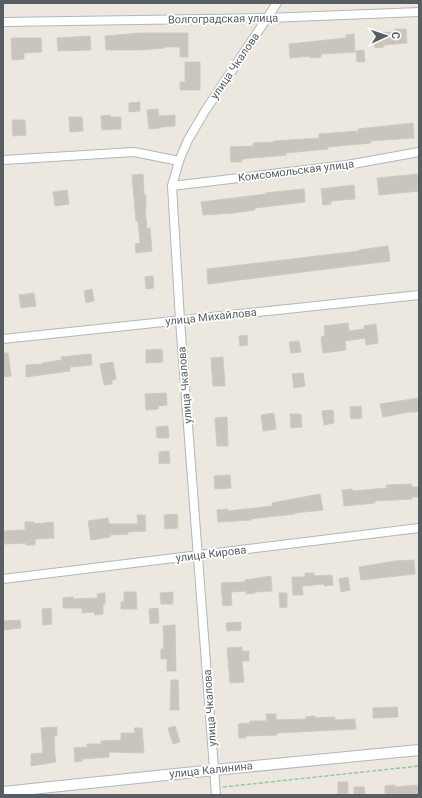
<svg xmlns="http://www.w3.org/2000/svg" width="422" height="798" font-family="Roboto,sans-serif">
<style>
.building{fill:#c9c5be;stroke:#d1c9bd}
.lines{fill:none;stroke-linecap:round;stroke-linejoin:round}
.minor-casing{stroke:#b2b7bb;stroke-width:10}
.tertiary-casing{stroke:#b2b7bb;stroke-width:12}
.path{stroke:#94c99f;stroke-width:1.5;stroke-dasharray:4 2;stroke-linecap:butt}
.minor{stroke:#fff;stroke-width:8}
.tertiary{stroke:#fff;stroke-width:10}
.labels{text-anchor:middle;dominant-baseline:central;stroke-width:3.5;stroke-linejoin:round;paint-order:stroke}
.street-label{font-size:11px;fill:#585d61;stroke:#fff}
</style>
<rect width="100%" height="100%" fill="#ece8df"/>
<g class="building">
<path d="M395 29H406L407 43 384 45V47L375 48 374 33 395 32Z"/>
<path d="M140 33H188V57H180V47H164V48L140 50H106L105 36Z"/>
<path d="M354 34 355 52 321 54V57L310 58V56L290 58 289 44 346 38V35Z"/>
<path d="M90 36 91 50 58 51 57 38Z"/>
<path d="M11 38H41L42 52 24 53V59L12 60Z"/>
<path d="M364 50 365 62H357L356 51Z"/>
<path d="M185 62H200V90H180V82H185Z"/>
<path d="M140 102V111L129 112V103Z"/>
<path d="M158 109 159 116 175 115V126L160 127V128L149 129 147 110Z"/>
<path d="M110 115V117H121V129L102 130 101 116Z"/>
<path d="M69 117H82L83 131 70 132Z"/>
<path d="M12 120H25L26 135 13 136Z"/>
<path d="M413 123 414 138 370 141 371 143 328 147V149L286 153V155L242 159V162H231L230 147 253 146V143L274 142V141L319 138V134L359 131 358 129Z"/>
<path d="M143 174 144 195H146V207H145L147 229 150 228 152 251 136 253 135 244 140 243 138 221H136L132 175Z"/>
<path d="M419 174V191L379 195 377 178Z"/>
<path d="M354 185 355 199 331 201V204L323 205 321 189Z"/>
<path d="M304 189 305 202 255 208V210L234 213 203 215 201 202 266 194 265 193Z"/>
<path d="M67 190 69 204 55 206 53 192Z"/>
<path d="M388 246 390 261 208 284 207 269 359 251V250Z"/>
<path d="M153 276 154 288 146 289 145 277Z"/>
<path d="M92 289 94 301 86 303 84 291Z"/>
<path d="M34 293 36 306 21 308 19 295Z"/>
<path d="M348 323 349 331 364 329V326L376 324 378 343 366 345 365 338 345 341 346 350 323 353 321 337 325 336 324 326Z"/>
<path d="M247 335 248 345 240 346 239 336Z"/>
<path d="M299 341 301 352 291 353 289 342Z"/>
<path d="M162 349 163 362 146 363V350Z"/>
<path d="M3 353H8L11 376 3 377Z"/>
<path d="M91 354 92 365 70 367V371L26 377V365L43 364V363L62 360 61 357Z"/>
<path d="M223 357 225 386H213L211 358Z"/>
<path d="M113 362 116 379 112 380V384L104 385 100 364Z"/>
<path d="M303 373 305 386 294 388 292 374Z"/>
<path d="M166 393 167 405 158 406V409L146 410 145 394Z"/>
<path d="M419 398V412H410L383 417 380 404Z"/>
<path d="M361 406 362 418 351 419 350 407Z"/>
<path d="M333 410 334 423 324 425 322 411Z"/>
<path d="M274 413 276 429 263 431 261 415Z"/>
<path d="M290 414H301L302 427 291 428Z"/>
<path d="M227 417 228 446H217L215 418Z"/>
<path d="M168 426 169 438H157L156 427Z"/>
<path d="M169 451 170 463 159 464V452Z"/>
<path d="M230 475 231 488 215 489 214 476Z"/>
<path d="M411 484 412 487H419V497H412V499L375 501V503L344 506 342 490 352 489 353 491 387 488 386 485Z"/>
<path d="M320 494 323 510 295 513V514L250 519 251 520 218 522 217 510 228 509V511L272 506V503Z"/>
<path d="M177 514 178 528 165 529 164 515Z"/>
<path d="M137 515H145L146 531 128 532V534L110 535V537L91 540 88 521 108 518 109 524H138Z"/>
<path d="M25 522H34V524L53 522 54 538 35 539V545H26V543L5 544 4 531 25 530Z"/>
<path d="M414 560 415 574 361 580 359 567 395 561Z"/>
<path d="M305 573H314V576L332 575 333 585 324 586V584L302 586 303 595H293L292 577H305Z"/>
<path d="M271 576 272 591 255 592V593L246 594V591L231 592 232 605 223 606 221 583 245 582V580Z"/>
<path d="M348 577 350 590 341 592 339 579Z"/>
<path d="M124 592H136L137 609H121V602H124Z"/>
<path d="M173 592V604H161L160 593Z"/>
<path d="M105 593V604H103V614L95 615 94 612 82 613V608H63V598L73 597V599L98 598 97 594Z"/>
<path d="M279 593H287V607L280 608Z"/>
<path d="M51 608 52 624 43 625 42 609Z"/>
<path d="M158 608 159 623 150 624 149 609Z"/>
<path d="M20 620 21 628 3 630V621Z"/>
<path d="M241 622V630L227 631 226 623Z"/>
<path d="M175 625 176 671H167V659H161V649H164L163 626Z"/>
<path d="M242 647V651H249V661H242L244 682 230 683 227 648Z"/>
<path d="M171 680H178L179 710H170Z"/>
<path d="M397 707 398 717 373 718V708Z"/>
<path d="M266 714H276V720L306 719V717L315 716V718L335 717V720L355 719 356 729 277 733V735L246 736V738H239L238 724 250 723V721H267Z"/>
<path d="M175 726 180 742 173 744 168 728Z"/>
<path d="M57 727V736H54L55 747H54L56 762 31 766V754L43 753 41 728Z"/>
<path d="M134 728H142L144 753 109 752V757L82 759V761L75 762 74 748 87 747V744H101V741L121 740V733H135Z"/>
<path d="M338 782H348V793L338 794Z"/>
<path d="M395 785V787L419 785V795H385V786Z"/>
<path d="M354 787H364L365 795H354Z"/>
</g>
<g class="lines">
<defs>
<g id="minor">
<path d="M3 22 267 18 419 12"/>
<path d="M3 160 134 152 179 161"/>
<path d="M172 186 347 165 419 152"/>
<path d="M3 339 419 295"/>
<path d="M3 579 419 528"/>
<path d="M216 795 180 320 172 186 179 161 188 140 205 111 277 3"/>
</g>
<path id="tertiary" d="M3 792 214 770 419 750"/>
</defs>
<use href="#minor" class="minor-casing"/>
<use href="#tertiary" class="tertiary-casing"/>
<path class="path" d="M223 787 419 766"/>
<use href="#minor" class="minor"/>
<use href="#tertiary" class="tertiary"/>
</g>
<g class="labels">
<g class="street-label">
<text transform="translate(223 19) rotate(-1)">Волгоградская улица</text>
<text transform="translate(235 66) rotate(-56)">улица Чкалова</text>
<text transform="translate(296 171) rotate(-7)">Комсомольская улица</text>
<text transform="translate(211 317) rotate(-6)">улица Михайлова</text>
<text transform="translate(185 385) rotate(-95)">улица Чкалова</text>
<text transform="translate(211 554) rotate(-7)">улица Кирова</text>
<text transform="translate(210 708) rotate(-94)">улица Чкалова</text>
<text transform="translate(211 770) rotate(-6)">улица Калинина</text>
</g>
</g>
<rect width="422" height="798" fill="none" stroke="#585d61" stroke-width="8"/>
<g transform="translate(386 36) rotate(87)" stroke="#ffffff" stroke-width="3" paint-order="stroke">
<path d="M0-3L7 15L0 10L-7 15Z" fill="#585d61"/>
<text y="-6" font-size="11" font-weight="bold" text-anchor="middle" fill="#585d61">С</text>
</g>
</svg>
